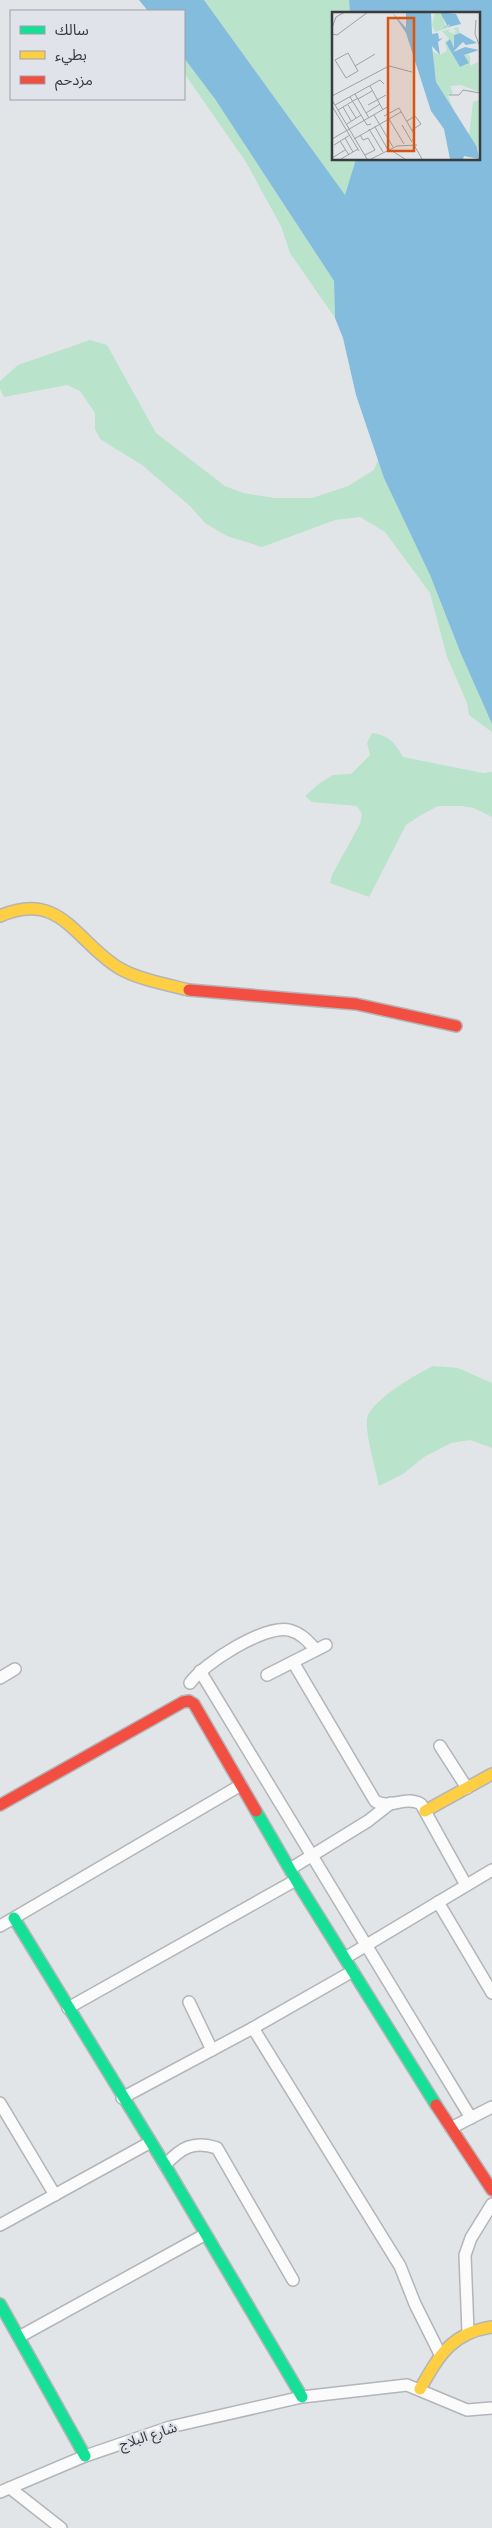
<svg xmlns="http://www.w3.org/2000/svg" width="492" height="2528" font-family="'Varela Round','Noto Sans Arabic',sans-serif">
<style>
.green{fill:#b9e3cb}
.water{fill:#84bcdd}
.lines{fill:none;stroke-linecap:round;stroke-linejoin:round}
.street-casing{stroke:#b3b5b8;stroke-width:14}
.fast-casing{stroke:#b3b5b8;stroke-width:14}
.slow-casing{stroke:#b3b5b8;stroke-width:14}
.jam-casing{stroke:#b3b5b8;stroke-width:14}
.street{stroke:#fbfbfc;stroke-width:11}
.fast{stroke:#16e098;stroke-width:11}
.slow{stroke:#ffcf43;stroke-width:11}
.jam{stroke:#f24e42;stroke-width:11}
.labels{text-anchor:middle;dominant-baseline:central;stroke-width:4.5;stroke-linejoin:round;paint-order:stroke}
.street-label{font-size:14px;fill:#393b3d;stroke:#e0e4ea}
.inset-road{fill:none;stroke:#9ea1a4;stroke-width:1}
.view{fill:#d65611;fill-opacity:0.15;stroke:#d65611;stroke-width:2.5}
.inset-edge{fill:none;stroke:#393b3d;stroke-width:2.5}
</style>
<rect width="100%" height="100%" fill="#e2e5e8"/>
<g class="green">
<path d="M204 0H349L350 14H333V159H356L345 196Z"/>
<path d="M184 58 215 99 334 281 335 318 290 253 281 226 246 162 184 73Z"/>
<path d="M90 340 107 345 156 433 225 486 243 493 275 498H312L348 486 374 470 378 460 430 575 461 654 492 724V732L469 715 467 703 447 657 430 593 385 532 360 517 335 520 262 547 227 536 205 523 190 506 142 465 100 439 95 429V413L80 391 67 385 4 397 0 389V381L18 365Z"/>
<path d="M372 733C389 735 395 743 403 757L483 773 492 772V817L474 808 461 806H438L421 815 406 825 369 897 330 883 332 875 360 824 362 814 357 806 312 802 305 796 320 783 333 775 351 774 370 755 367 743Z"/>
<path d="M433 1366 458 1368 492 1383V1448L470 1440 451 1443 424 1457 403 1474 379 1486C376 1469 366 1438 367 1421 367 1402 417 1374 433 1366Z"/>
</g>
<path class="water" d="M139 0H204L345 195 356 159H478V14H350L349 0H492V724L461 654 430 575 384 478 356 395 343 338 335 318 334 281 215 99 184 58V11H148Z"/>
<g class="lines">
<defs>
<g id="street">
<path d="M293 1662 375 1801C389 1810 405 1795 421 1804L466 1885"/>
<path d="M200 1671 471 2118"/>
<path d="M267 1675 326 1645"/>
<path d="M0 1678 15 1669"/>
<path d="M190 1683C204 1663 264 1625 289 1630 301 1633 308 1641 316 1650"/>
<path d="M440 1746 467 1788"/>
<path d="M290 1869 368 1821 391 1803"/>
<path d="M438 1902 492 1993"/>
<path d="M0 1926 241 1785"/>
<path d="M345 1958 492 1870"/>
<path d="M189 2002 212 2050"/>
<path d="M68 2008 296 1880"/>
<path d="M253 2028 400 2266 415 2304 440 2354"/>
<path d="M122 2098 253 2028 353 1971"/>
<path d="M0 2103 55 2195"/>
<path d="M451 2128 492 2107"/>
<path d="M165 2165C181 2148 193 2140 217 2148L293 2280"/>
<path d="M0 2225 149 2143"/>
<path d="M468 2332 465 2255 471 2238 492 2204"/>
<path d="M19 2337 204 2235"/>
<path d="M10 2488 61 2528"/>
<path d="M0 2492 85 2456 170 2427 302 2397 407 2385 467 2410 492 2408"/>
</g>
<g id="fast">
<path d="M256 1811 296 1880 436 2105"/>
<path d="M14 1918 165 2165 302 2397"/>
<path d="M0 2304 85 2456"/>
</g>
<g id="slow">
<path d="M0 916C60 889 76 942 119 968 137 979 169 985 189 990"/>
<path d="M425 1811 492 1774"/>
<path d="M420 2389C439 2356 451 2333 492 2327"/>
</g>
<g id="jam">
<path d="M189 990 356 1004 456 1026"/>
<path d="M0 1805 183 1702 189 1701 194 1704 256 1811"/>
<path d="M436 2105 492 2190"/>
</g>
</defs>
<use href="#street" class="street-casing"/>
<use href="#fast" class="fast-casing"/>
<use href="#slow" class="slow-casing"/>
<use href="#jam" class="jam-casing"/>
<use href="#street" class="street"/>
<use href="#fast" class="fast"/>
<use href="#slow" class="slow"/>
<use href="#jam" class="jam"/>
</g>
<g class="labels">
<g class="street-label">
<text transform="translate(148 2436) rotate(-18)">شارع البلاج</text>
</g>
</g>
<g transform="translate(332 12)">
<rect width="148" height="148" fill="#e2e5e8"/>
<path d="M103 0H111L113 13 119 15 103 20 100 13ZM126 15 128 21 122 22V35L117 27 115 34 121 38 125 50 127 46 131 50 126 52 128 55 136 52 132 44 134 42 138 44V54L146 50 147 80 129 73 118 74 121 81 116 84 122 99 104 70 100 39 108 43 115 39 113 30 117 27 110 19 119 17 116 19 122 22 124 18 120 17ZM147 88V135L146 136 137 124 141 90Z" fill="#b9e3cb"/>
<path d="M60 0 74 16V0H99L100 22 106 21 107 27 111 26 106 30 108 43 100 34 104 70 145 135 147 147 132 144 131 147H118L112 117 99 99 74 21ZM108 0 124 2 129 12 116 15 118 12 110 17 115 13ZM128 21 145 31 134 33 131 30 121 40 133 35 147 38 132 43 137 51 128 55 114 31 118 27 122 36V23Z" fill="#84bcdd"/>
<path class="inset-road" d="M144 8 143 22 148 35M0 16 4 5 13 0M0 22 5 23 36 0M16 41 26 59 14 66 3 48ZM23 54 43 42M38 74 51 98M23 82 37 106M117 83H127L131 78 148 81M0 84 57 54 80 60M18 85 35 113 39 112M26 87 40 79M0 88 35 147M3 93 48 68 52 72M16 93 24 106M36 93 54 83M0 94 27 139M11 95 19 109M6 98 26 86M34 101 48 92M42 103 61 135M52 104 67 96 82 122 81 129M57 107 72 132M75 109 83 104 89 112 80 118M15 112 29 103M70 113 80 130M43 115 56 138M37 117 51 140M28 123 31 128 36 126 43 138 33 143M13 126 21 140M0 127 57 94M22 127 69 100M8 129 17 143M2 133 18 123M82 133 90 147M57 137 73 147M0 146 13 138M9 147 26 137M39 147 65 134 85 133"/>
<path class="view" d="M56 6H82V139H56Z"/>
<rect width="148" height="148" class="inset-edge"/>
</g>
<rect x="10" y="10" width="175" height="90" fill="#e0e4ea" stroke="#9da0a5"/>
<rect x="20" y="26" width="25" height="8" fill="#16e098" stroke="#9da0a5"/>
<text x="55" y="35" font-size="15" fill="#393b3d">سالك</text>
<rect x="20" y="51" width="25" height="8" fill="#ffcf43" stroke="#9da0a5"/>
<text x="55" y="60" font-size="15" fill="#393b3d">بطيء</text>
<rect x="20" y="76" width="25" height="8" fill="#f24e42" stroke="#9da0a5"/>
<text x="55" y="85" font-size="15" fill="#393b3d">مزدحم</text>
</svg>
